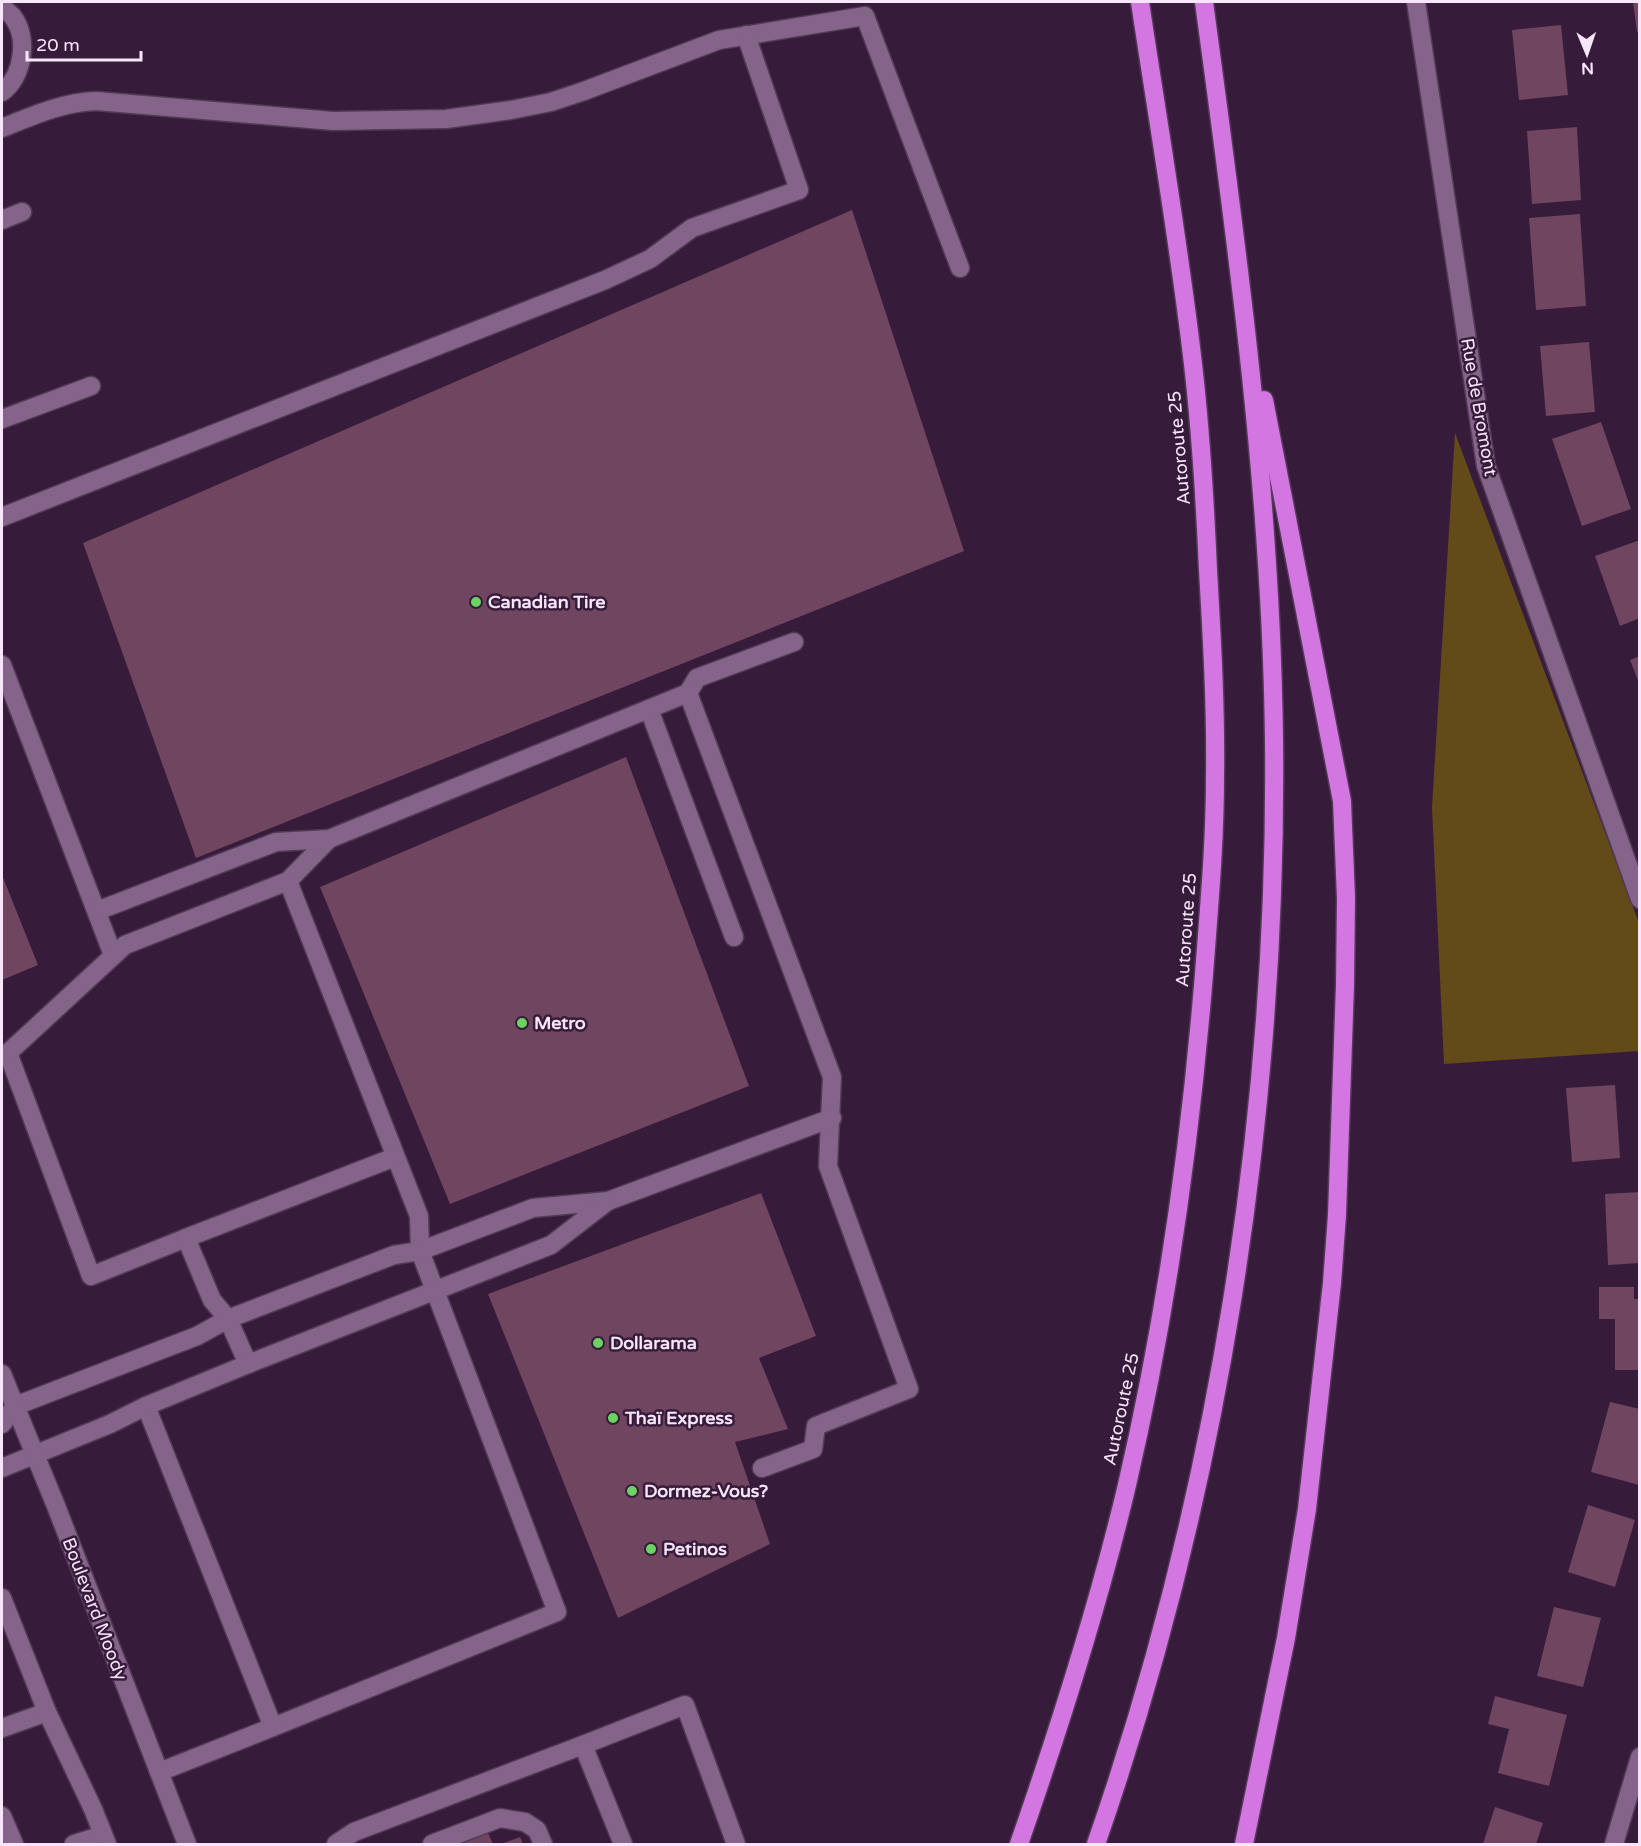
<svg xmlns="http://www.w3.org/2000/svg" width="1641" height="1846" font-family="'Varela Round',sans-serif">
<style>
.green{fill:#634a19}
.building{fill:#6f455f}
.lines{fill:none;stroke-linecap:round;stroke-linejoin:round}
.service-casing{stroke:#523956;stroke-width:21}
.minor-casing{stroke:#523956;stroke-width:21}
.secondary-casing{stroke:#523956;stroke-width:21}
.motorway-casing{stroke:#523956;stroke-width:21}
.service{stroke:#846489;stroke-width:18}
.minor{stroke:#846489;stroke-width:18}
.secondary{stroke:#846489;stroke-width:18}
.motorway{stroke:#d376e1;stroke-width:18}
.poi-dot{fill:#6cd362;stroke:#371b3b;stroke-width:2}
.labels{text-anchor:middle;dominant-baseline:central;stroke-width:5;stroke-linejoin:round;paint-order:stroke}
.street-label{font-size:18px;fill:#f7e5fa;stroke:#371b3b}
.poi-label{font-size:18px;font-weight:bold;fill:#f7e5fa;stroke:#371b3b;text-anchor:start}
</style>
<rect width="100%" height="100%" fill="#371b3b"/>
<path class="green" d="M1455 433 1639 923V1051L1444 1064 1432 807Z"/>
<g class="building">
<path d="M1633 2H1640V31L1637 32Z"/>
<path d="M1561 25 1568 95 1519 100 1512 30Z"/>
<path d="M1577 127 1581 200 1532 204 1527 131Z"/>
<path d="M852 210 964 551 196 858 83 543Z"/>
<path d="M1580 214 1586 306 1536 310 1529 218Z"/>
<path d="M1589 342 1595 412 1546 416 1540 346Z"/>
<path d="M1601 422 1631 509 1582 526 1552 439Z"/>
<path d="M1640 540V618L1620 626 1595 556Z"/>
<path d="M1640 656V683H1639L1630 660Z"/>
<path d="M626 757 749 1086 450 1204 320 887Z"/>
<path d="M2 875 38 965 2 980Z"/>
<path d="M1615 1085 1620 1158 1572 1162 1566 1088Z"/>
<path d="M1640 1192V1263L1608 1265 1605 1194Z"/>
<path d="M761 1193 816 1336 759 1358 788 1429 735 1442 770 1544 618 1618 488 1294Z"/>
<path d="M1599 1287H1634V1299H1640V1370H1615V1319H1599Z"/>
<path d="M1610 1402 1640 1409 1639 1485 1591 1472Z"/>
<path d="M1588 1505 1635 1520 1615 1587 1568 1572Z"/>
<path d="M1554 1607 1601 1618 1583 1687 1537 1676Z"/>
<path d="M1495 1696 1567 1715 1549 1786 1498 1773 1509 1729 1488 1724Z"/>
<path d="M1495 1807 1543 1823 1536 1844H1483Z"/>
<path d="M488 1833 493 1844H459Z"/>
<path d="M520 1837 523 1844H501Z"/>
</g>
<g class="lines">
<defs>
<g id="service">
<path d="M2 7C5 10 10 13 13 17 29 38 23 77 2 92"/>
<path d="M2 128C32 116 63 102 96 101L333 121 446 119 511 110 551 102 584 91 719 40 865 16 960 268"/>
<path d="M2 220 22 212"/>
<path d="M2 419 91 386"/>
<path d="M2 517 605 280 650 259 692 228 799 190 746 35"/>
<path d="M2 665 113 955"/>
<path d="M688 693 697 678 794 642"/>
<path d="M649 709 734 937"/>
<path d="M288 881 329 839"/>
<path d="M97 911 276 842 329 839 688 693 832 1077 828 1166 909 1389 816 1426 813 1449 762 1468"/>
<path d="M8 1053 91 1276 186 1238"/>
<path d="M2 1056 8 1053 125 945 288 881 419 1216 420 1251 557 1612 273 1727"/>
<path d="M248 1364 228 1319 212 1300 186 1238 395 1157"/>
<path d="M146 1406 273 1727 159 1772"/>
<path d="M2 1424 15 1406 197 1336 228 1319 394 1255 420 1251 533 1208 608 1201 832 1118"/>
<path d="M2 1468 110 1424 146 1406 248 1364 551 1245 608 1201"/>
<path d="M2 1728 47 1712"/>
<path d="M583 1745 685 1705 736 1844"/>
<path d="M2 1816 14 1844"/>
<path d="M74 1844 103 1835"/>
<path d="M336 1844 354 1832 583 1745 623 1844"/>
<path d="M432 1844 500 1818 525 1822 537 1830 543 1844"/>
</g>
<g id="minor">
<path d="M1416 2 1486 466 1640 899"/>
<path d="M1614 1844 1640 1757"/>
</g>
<g id="secondary">
<path d="M2 1374 56 1506 187 1844"/>
<path d="M2 1598 47 1712 93 1809 107 1844"/>
</g>
<g id="motorway">
<path d="M1019 1844C1060 1726 1098 1607 1127 1485 1166 1317 1190 1146 1204 974 1209 908 1215 843 1215 777 1216 708 1212 639 1208 570 1205 502 1201 433 1193 364 1179 243 1158 122 1140 2"/>
<path d="M1096 1844C1218 1494 1278 1110 1274 739 1271 491 1237 246 1204 2"/>
<path d="M1244 1844 1286 1638 1307 1509 1332 1283 1337 1215 1345 985 1346 898 1342 801 1264 400"/>
</g>
</defs>
<use href="#service" class="service-casing"/>
<use href="#minor" class="minor-casing"/>
<use href="#secondary" class="secondary-casing"/>
<use href="#motorway" class="motorway-casing"/>
<use href="#service" class="service"/>
<use href="#minor" class="minor"/>
<use href="#secondary" class="secondary"/>
<use href="#motorway" class="motorway"/>
</g>
<g class="poi-dot">
<circle cx="476" cy="602" r="6"/>
<circle cx="522" cy="1023" r="6"/>
<circle cx="598" cy="1343" r="6"/>
<circle cx="613" cy="1418" r="6"/>
<circle cx="632" cy="1491" r="6"/>
<circle cx="651" cy="1549" r="6"/>
</g>
<g class="labels">
<g class="street-label">
<text transform="translate(1479 407) rotate(80)">Rue de Bromont</text>
<text transform="translate(1179 448) rotate(-95)">Autoroute 25</text>
<text transform="translate(1186 930) rotate(-86)">Autoroute 25</text>
<text transform="translate(1121 1409) rotate(-78)">Autoroute 25</text>
<text transform="translate(95 1609) rotate(69)">Boulevard Moody</text>
</g>
<g class="poi-label">
<text x="488" y="602">Canadian Tire</text>
<text x="534" y="1023">Metro</text>
<text x="610" y="1343">Dollarama</text>
<text x="625" y="1418">Thaï Express</text>
<text x="644" y="1491">Dormez-Vous?</text>
<text x="663" y="1549">Petinos</text>
</g>
</g>
<rect width="1641" height="1846" fill="none" stroke="#f7e5fa" stroke-width="6"/>
<g transform="translate(1587 54) rotate(178)" stroke="#371b3b" stroke-width="4.5" paint-order="stroke">
<path d="M0-4.5L10 22L0 15L-10 22Z" fill="#f7e5fa"/>
<text y="-9" font-size="16" font-weight="bold" text-anchor="middle" fill="#f7e5fa">N</text>
</g>
<path d="M27 51v9h114v-9" fill="none" stroke="#f7e5fa" stroke-width="3"/>
<text x="36" y="51" font-size="18" fill="#f7e5fa" stroke="#371b3b" stroke-width="4.5" paint-order="stroke">20 m</text>
</svg>
